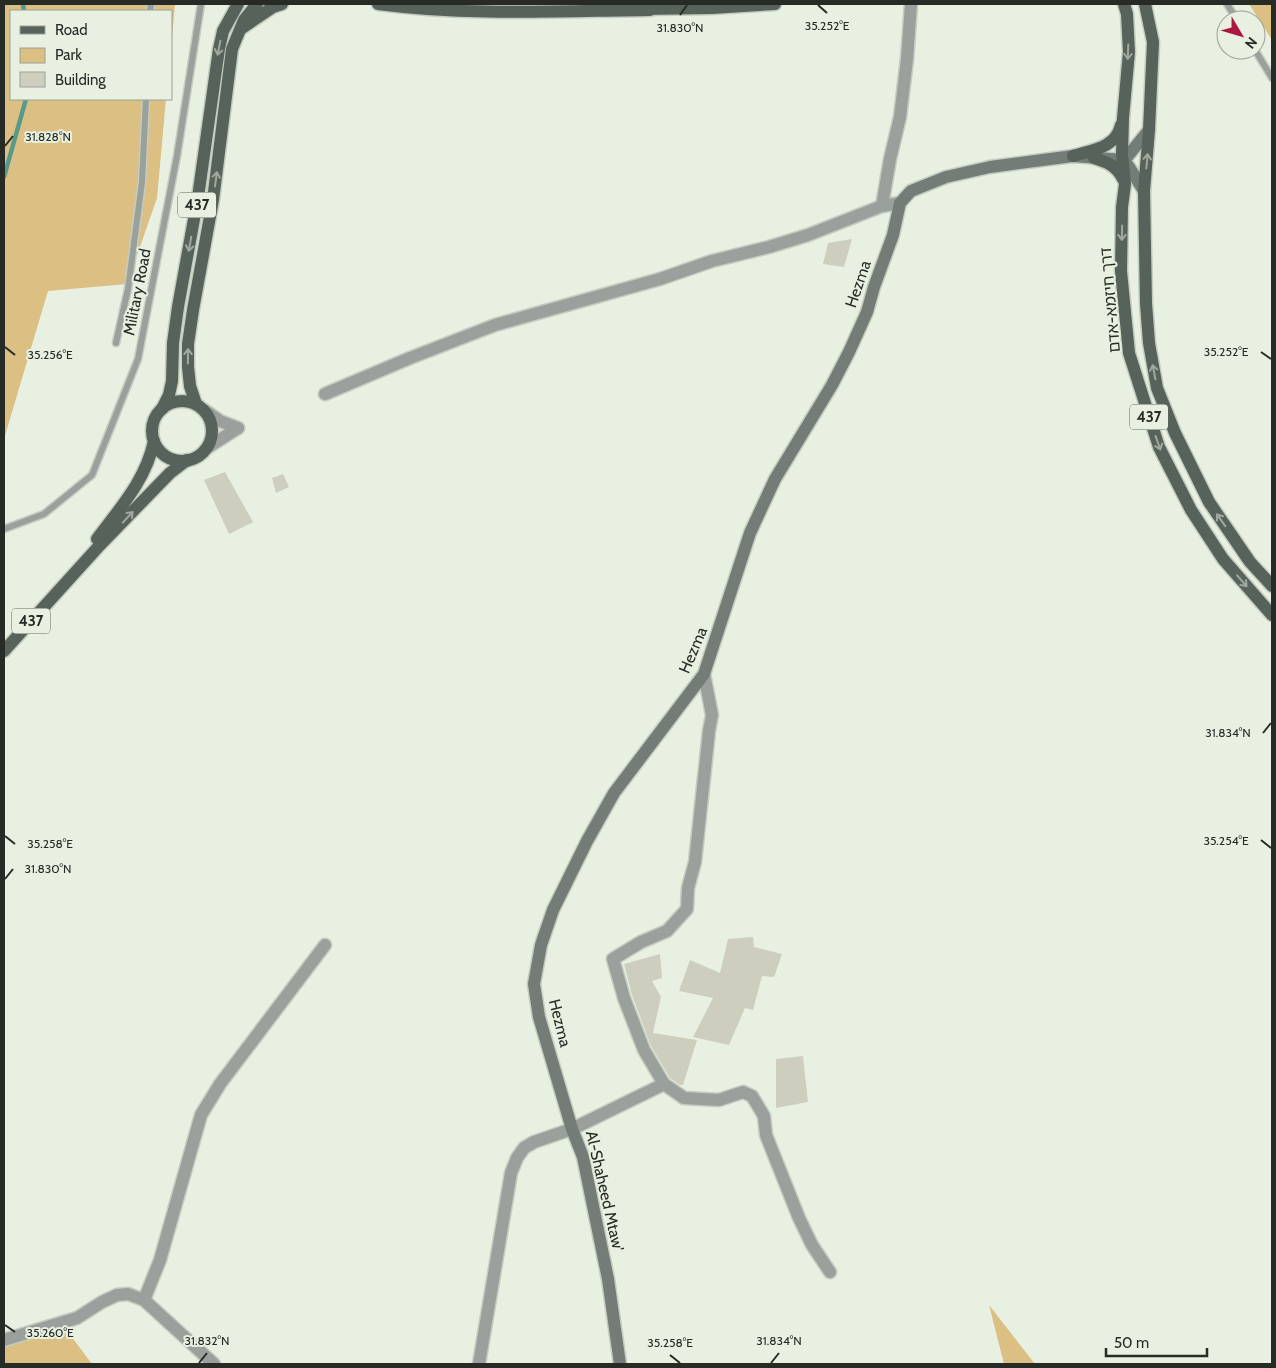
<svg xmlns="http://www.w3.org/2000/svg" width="1276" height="1368" font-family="Cabin,'Noto Sans Hebrew',sans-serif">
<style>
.green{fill:#dcbf82}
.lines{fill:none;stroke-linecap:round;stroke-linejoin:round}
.stream{stroke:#579a8c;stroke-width:4.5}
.building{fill:#cecebf}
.lane-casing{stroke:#c5cdc0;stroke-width:9}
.street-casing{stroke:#c5cdc0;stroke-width:15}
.secondary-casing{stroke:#c5cdc0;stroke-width:15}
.primary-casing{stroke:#c5cdc0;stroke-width:15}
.lane{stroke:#9aa19c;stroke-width:6}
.street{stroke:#9aa19c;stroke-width:12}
.secondary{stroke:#737c76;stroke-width:12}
.primary{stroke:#57625b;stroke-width:12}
.oneway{stroke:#a0a99e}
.ticks{fill:none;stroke:#272b25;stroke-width:2}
.labels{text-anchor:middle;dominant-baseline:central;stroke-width:4;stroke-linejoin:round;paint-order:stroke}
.shield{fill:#e8f0e2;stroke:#61665e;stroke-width:1}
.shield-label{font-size:15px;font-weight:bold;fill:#272b25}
.street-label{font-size:16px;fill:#272b25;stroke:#e8f0e2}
.ticks-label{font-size:12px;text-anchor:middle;fill:#272b25;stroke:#e8f0e2;stroke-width:4;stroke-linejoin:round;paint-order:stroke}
</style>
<rect width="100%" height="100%" fill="#e8f0e2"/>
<g class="green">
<path d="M4 4H175L171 48V11H11V99H166L157 198 127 284 48 291 4 439Z"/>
<path d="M1249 4H1272V40Z"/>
<path d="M989 1305 1035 1364H1004Z"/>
<path d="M62 1324 92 1364H4V1340Z"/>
</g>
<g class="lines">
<g class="stream">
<path d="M23 4 24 11"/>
<path d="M4 177 26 99"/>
</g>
</g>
<g class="building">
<path d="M852 239 844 267 823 264 828 243Z"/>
<path d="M225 472 253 522 229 534 204 480Z"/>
<path d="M283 474 289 487 276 493 272 478Z"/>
<path d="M753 937 754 947 782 954 774 977 762 976 753 1010 745 1008 729 1045 693 1037 713 998 679 991 690 960 720 973 728 939Z"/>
<path d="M660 954 662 978 652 981 661 997 653 1033 697 1040 683 1085H680L670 1078 651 1046 632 995 624 964Z"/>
<path d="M803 1056 808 1102 776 1108V1059Z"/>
</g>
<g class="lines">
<defs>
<g id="lane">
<path d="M1227 4 1237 20"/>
<path d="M150 11 151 4"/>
<path d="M1255 50 1272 78"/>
<path d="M116 343 128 289 142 182 146 99"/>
<path d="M4 529 44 514 92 475 138 359 177 156 201 4"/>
</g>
<g id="street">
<path d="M882 206 890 159 900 117 907 59 911 4"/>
<path d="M325 394 410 358 495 325 660 279 712 261 769 247 808 235 882 206 900 203"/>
<path d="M204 410 220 421 238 428"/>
<path d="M207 448 238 428"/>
<path d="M704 674 712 715 709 731 695 862 688 888 687 909 667 931 641 942 613 959 624 998 644 1050 664 1084 684 1098 719 1100 743 1092 752 1096 764 1116 766 1135 799 1218 812 1245 830 1272"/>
<path d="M144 1300 160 1260 201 1115 220 1084 325 945"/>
<path d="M4 1340 77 1318 102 1302 117 1295 128 1294 144 1300 214 1364"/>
<path d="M479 1364 511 1173 517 1158 524 1148 534 1142 572 1129 664 1084"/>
</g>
<g id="secondary">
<path d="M1123 160 1127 157 1149 130"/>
<path d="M620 1364 608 1279 583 1157 572 1129 539 1017 534 984 541 945 553 910 587 841 614 793 704 674 750 533 775 479 832 385 849 352 867 312 874 287 893 235 900 203 911 191 946 177 990 167 1073 156 1123 160 1129 167 1144 191"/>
</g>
<g id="primary">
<path d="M378 4C468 16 559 11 650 10"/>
<path d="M1124 4 1127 14 1129 52 1123 118 1122 154 1125 184 1122 207 1121 271 1129 353 1159 447 1191 510 1223 559 1272 615"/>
<path d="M1145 4 1153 42 1149 130 1144 191 1146 303 1149 343 1157 388 1175 433 1209 502 1250 562 1272 586"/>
<path d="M642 9 712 8 775 4"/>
<path d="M242 28 273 7 282 4"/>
<path d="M1073 156C1092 150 1116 148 1121 125"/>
<path d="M1094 158C1107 162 1117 166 1123 179"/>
<circle cx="182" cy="431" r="30"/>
<path d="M196 404 190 386 188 367V344L193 310 213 200 232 49 244 20 257 4"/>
<path d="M162 409 169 395 172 381 173 343 178 307 198 197 219 49 223 31 238 4"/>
<path d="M97 539C120 508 146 480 154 441"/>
<path d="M4 651 100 545 170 473 187 460"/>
</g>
</defs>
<use href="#lane" class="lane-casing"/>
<use href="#street" class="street-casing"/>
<use href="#secondary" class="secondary-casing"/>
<use href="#primary" class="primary-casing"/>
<use href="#lane" class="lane"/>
<use href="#street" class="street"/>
<use href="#secondary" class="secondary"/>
<use href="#primary" class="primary"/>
</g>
<defs><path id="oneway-shaft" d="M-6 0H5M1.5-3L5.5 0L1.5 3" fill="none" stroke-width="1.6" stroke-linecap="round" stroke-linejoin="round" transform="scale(1.25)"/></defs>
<g class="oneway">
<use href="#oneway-shaft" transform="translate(219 48) rotate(101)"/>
<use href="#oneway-shaft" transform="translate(1128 52) rotate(92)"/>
<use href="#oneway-shaft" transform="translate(1147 161) rotate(-85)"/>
<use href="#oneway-shaft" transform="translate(216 179) rotate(-82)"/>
<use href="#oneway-shaft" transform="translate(1122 233) rotate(91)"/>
<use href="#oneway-shaft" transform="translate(190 244) rotate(100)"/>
<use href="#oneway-shaft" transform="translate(188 356) rotate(-89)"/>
<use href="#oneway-shaft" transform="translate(1154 372) rotate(-101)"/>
<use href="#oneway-shaft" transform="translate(1158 443) rotate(70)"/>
<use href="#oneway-shaft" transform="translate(128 517) rotate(-47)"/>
<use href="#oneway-shaft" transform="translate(1221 520) rotate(-125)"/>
<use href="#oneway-shaft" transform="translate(1242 581) rotate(49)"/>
</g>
<path class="ticks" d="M818 5 827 13M680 15 687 5M5 146 13 136M5 347 15 355M1261 352 1271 359M1263 733 1271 723M5 836 15 844M1261 840 1271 848M5 879 13 869M5 1325 15 1332M670 1355 680 1363M199 1363 207 1353M771 1363 779 1353"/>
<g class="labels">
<g class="shield">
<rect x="178" y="192.5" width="38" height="25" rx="4"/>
<rect x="1130" y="404.5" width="38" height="25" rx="4"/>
<rect x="12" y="608.5" width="38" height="25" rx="4"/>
</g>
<g class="shield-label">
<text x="197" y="205">437</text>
<text x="1149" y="417">437</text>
<text x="31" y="621">437</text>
</g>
<g class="street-label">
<text transform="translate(858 284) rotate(-71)">Hezma</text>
<text transform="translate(137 292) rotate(-79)">Military Road</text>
<text transform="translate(1110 300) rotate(-95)">דרך חיזמא-אדם</text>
<text transform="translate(693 650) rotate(-67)">Hezma</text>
<text transform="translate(560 1023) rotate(76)">Hezma</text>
<text transform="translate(605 1191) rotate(77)">Al-Shaheed Mtaw'</text>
</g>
</g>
<g class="ticks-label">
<text x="827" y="30">35.252°E</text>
<text x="680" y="32">31.830°N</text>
<text x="48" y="141">31.828°N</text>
<text x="1226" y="356">35.252°E</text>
<text x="50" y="359">35.256°E</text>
<text x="1228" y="737">31.834°N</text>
<text x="1226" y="845">35.254°E</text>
<text x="50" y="848">35.258°E</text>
<text x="48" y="873">31.830°N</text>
<text x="50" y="1337">35.260°E</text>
<text x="207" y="1345">31.832°N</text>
<text x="779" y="1345">31.834°N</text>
<text x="670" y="1347">35.258°E</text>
</g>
<rect width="1276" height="1368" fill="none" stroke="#272b25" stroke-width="10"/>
<rect x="10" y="10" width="162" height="90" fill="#e8f0e2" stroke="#9ba196"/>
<rect x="20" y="26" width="25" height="8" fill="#57625b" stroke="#9ba196"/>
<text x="55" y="35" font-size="15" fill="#272b25">Road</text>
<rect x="20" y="48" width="25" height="15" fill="#dcbf82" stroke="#9ba196"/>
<text x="55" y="60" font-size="15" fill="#272b25">Park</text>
<rect x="20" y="72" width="25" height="15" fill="#cecebf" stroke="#9ba196"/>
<text x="55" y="85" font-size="15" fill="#272b25">Building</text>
<g transform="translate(1241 35) rotate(128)"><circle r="24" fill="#e8f0e2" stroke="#9ba196"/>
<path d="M0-4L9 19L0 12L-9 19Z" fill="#ac1740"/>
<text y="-8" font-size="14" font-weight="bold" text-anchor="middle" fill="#272b25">N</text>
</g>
<path d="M1106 1348v8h101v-8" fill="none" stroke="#272b25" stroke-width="2.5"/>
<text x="1114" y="1348" font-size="15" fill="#272b25" stroke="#e8f0e2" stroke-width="4" paint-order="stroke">50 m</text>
</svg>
